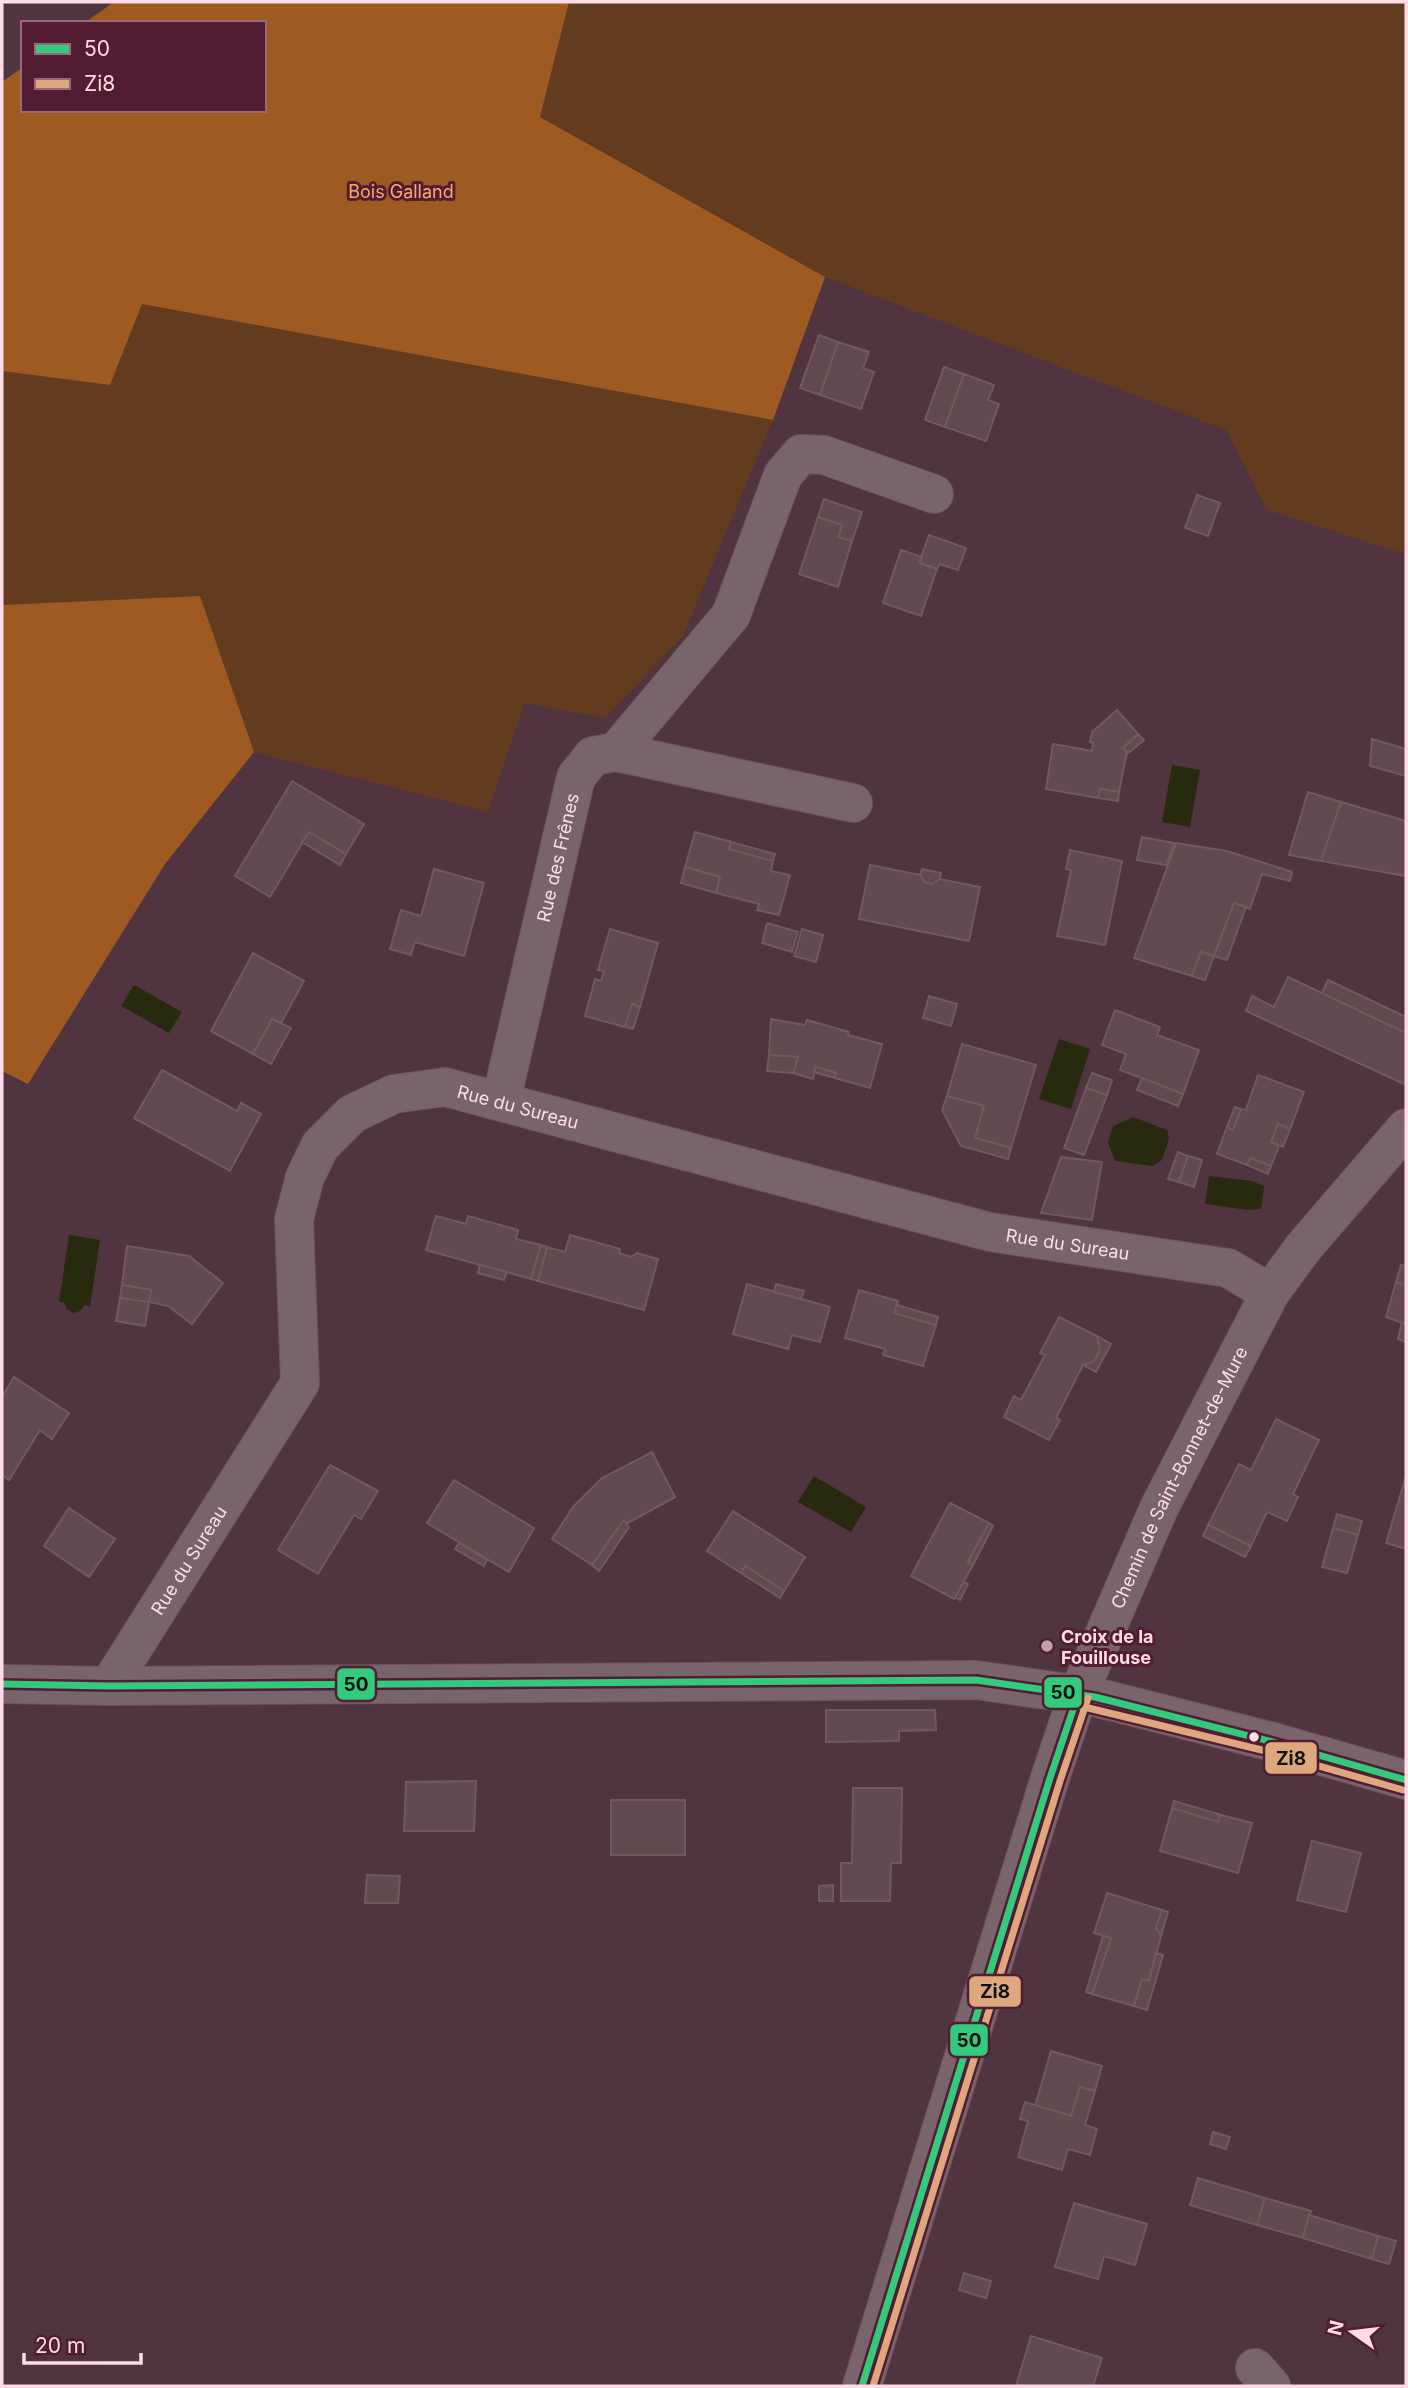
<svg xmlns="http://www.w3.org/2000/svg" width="1408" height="2388" font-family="Inter,sans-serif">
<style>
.green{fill:#633c20}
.forest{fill:#9e5a20}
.water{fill:#282a0f}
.building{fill:#624a50;stroke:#72595e;stroke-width:2}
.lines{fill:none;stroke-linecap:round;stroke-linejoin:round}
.minor-casing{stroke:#6c525c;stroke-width:40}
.minor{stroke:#7a646c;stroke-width:38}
.bus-1-casing{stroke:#521d32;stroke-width:12}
.bus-2-casing{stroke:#521d32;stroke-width:12}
.bus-1{stroke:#33ca7d;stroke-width:7}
.bus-2{stroke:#dfa77e;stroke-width:7}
.poi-dot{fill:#c2a1ac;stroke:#521d32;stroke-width:2.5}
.bus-dot{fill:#ffdce6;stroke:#521d32;stroke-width:2.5}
.labels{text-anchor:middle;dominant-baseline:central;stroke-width:6;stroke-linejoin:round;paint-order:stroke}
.park-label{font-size:18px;fill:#faaa6b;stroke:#521d32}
.street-label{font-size:18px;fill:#ffdce6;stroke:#521d32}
.poi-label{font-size:18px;font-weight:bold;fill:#ffdce6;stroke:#521d32;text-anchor:start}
.line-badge{stroke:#521d32;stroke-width:2.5}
.pale-badge-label{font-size:19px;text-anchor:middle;font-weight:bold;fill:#111}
</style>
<rect width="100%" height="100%" fill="#50343f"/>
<g class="green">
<path d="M569 2H1406V547L1402 553 1267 510 1226 430 825 277 540 117Z"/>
<path d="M142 304 773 420 683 636 605 718 525 703 488 812 254 752 200 596 2 605V371L110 385Z"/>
</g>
<g class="forest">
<path d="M114 2H569L540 117 825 277 773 420 142 304 110 385 2 371V82L23 67V110H264V23H84Z"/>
<path d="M200 596 254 752 165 864 28 1084 2 1071V605Z"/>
</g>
<g class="water">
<path d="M1172 765 1200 770 1190 827 1162 822Z"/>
<path d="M134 985 182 1012 169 1033 121 1006Z"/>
<path d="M1059 1039 1090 1049 1071 1109 1039 1099Z"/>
<path d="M1133 1117 1167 1130 1169 1139 1162 1160 1152 1166 1115 1161 1108 1142 1113 1126Z"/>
<path d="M1209 1176 1252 1181 1264 1186 1261 1209 1248 1210 1205 1204Z"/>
<path d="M69 1235 100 1240 90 1307 85 1305 80 1311 73 1313 67 1309 64 1302H59Z"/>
<path d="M814 1476 866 1507 851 1532 798 1502Z"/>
</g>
<g class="building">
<path d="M819 335 838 342 820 395 800 388Z"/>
<path d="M838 342 869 352 863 368 874 372 861 409 820 395Z"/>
<path d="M944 367 964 374 945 427 925 420Z"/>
<path d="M964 374 994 385 988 400 999 404 986 441 945 427Z"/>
<path d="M1197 495 1220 503 1208 536 1185 528Z"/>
<path d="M824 499 862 512 852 541 838 537 842 525 818 517Z"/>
<path d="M818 517 842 525 838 537 852 541 838 587 799 574Z"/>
<path d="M929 535 966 548 958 570 939 564 937 569 919 563Z"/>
<path d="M901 550 922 557 919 563 937 569 921 616 883 603Z"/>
<path d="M1117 710 1138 734 1123 748 1127 752 1119 792 1100 789 1098 798 1046 789 1053 744 1092 751 1093 743 1090 742 1092 732Z"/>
<path d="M1138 734 1144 740 1126 755 1127 752 1123 748Z"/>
<path d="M1372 739 1406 749V776L1370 766Z"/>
<path d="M292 781 364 824 346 854 309 832 270 897 235 876Z"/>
<path d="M1100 789 1119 792 1118 801 1098 798Z"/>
<path d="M1308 792 1341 802 1321 861 1289 855Z"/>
<path d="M1341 802 1406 821V876L1321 861Z"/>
<path d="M309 832 346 854 340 865 302 842Z"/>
<path d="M695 832 731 842 729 849 773 861 771 871 790 875 779 915 757 910 759 904 716 893 720 877 685 867Z"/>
<path d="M1142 837 1174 843 1166 865 1137 860Z"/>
<path d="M731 842 775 854 773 861 729 849Z"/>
<path d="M1176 843 1227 851 1292 872 1290 881 1262 874 1250 909 1234 903 1214 956 1201 952 1192 976 1134 958Z"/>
<path d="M1070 850 1122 861 1105 945 1057 936 1071 870 1066 869Z"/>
<path d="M870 865 920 875 925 882 932 884 940 879 980 887 969 941 859 919Z"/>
<path d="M685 867 720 877 716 893 681 883Z"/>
<path d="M434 869 484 883 464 956 415 942 411 955 390 949 401 910 421 916Z"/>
<path d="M922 869 941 873 940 879 932 884 925 882 920 875Z"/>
<path d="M1234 903 1246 907 1227 960 1214 956Z"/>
<path d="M767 923 798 932 792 952 762 943Z"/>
<path d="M610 929 658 943 640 1007 632 1004 625 1027 585 1016 595 979 601 981 604 971 598 970Z"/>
<path d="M802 929 823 935 816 962 794 956Z"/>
<path d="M1201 952 1214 956 1205 980 1192 976Z"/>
<path d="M253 953 304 981 281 1023 272 1019 253 1054 211 1031Z"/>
<path d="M1288 977 1406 1033V1085L1246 1011 1252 996 1274 1007Z"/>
<path d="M1328 980 1406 1017V1033L1322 993Z"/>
<path d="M929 996 957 1004 951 1026 923 1018Z"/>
<path d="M632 1004 640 1007 633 1029 625 1027Z"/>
<path d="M1115 1010 1160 1027 1157 1035 1199 1050 1183 1094 1120 1070 1126 1054 1102 1045Z"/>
<path d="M272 1019 291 1028 271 1064 253 1054Z"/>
<path d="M771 1019 805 1025 807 1020 849 1032 848 1035 882 1044 870 1088 835 1078 836 1073 816 1067 813 1079 793 1073 798 1057 769 1055Z"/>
<path d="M962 1044 1036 1065 1011 1148 975 1138 984 1106 947 1096Z"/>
<path d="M769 1055 798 1057 793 1073 767 1071Z"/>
<path d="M816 1067 836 1073 835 1078 814 1072Z"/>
<path d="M162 1070 237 1111 241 1103 261 1114 230 1171 134 1118Z"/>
<path d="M1092 1073 1112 1080 1107 1095 1086 1088Z"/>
<path d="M1258 1075 1304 1092 1290 1129 1278 1124 1271 1142 1279 1146 1271 1166 1250 1158 1247 1165 1217 1154 1227 1127 1233 1130 1241 1109 1246 1110Z"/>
<path d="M1142 1078 1183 1094 1178 1106 1137 1090Z"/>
<path d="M1086 1088 1107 1095 1084 1155 1064 1148Z"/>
<path d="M947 1096 984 1106 975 1138 1011 1148 1008 1159 961 1146 942 1110Z"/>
<path d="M1235 1107 1241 1109 1233 1130 1227 1127Z"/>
<path d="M1278 1124 1290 1129 1283 1147 1271 1142Z"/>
<path d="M1178 1152 1188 1156 1179 1182 1168 1179Z"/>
<path d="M1188 1156 1202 1160 1194 1187 1179 1182Z"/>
<path d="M1061 1157 1102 1162 1092 1220 1041 1213Z"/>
<path d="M1250 1158 1271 1166 1268 1174 1247 1165Z"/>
<path d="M436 1216 466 1224 468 1216 518 1230 516 1239 541 1245 531 1279 426 1250Z"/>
<path d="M570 1235 620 1249 619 1253 631 1257 637 1253 658 1259 644 1310 538 1281 547 1247 565 1252Z"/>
<path d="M541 1245 547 1247 538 1281 531 1279Z"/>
<path d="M127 1246 189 1256 223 1283 192 1324 168 1306 149 1302 151 1290 122 1285Z"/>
<path d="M480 1265 507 1272 504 1280 478 1273Z"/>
<path d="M1401 1265 1406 1266V1286L1396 1282Z"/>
<path d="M1396 1282 1406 1286V1324L1386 1317Z"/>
<path d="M747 1284 830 1307 820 1342 792 1335 788 1349 733 1334Z"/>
<path d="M776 1284 804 1291 801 1299 774 1292Z"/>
<path d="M122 1285 151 1290 149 1302 120 1298Z"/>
<path d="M859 1290 898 1301 894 1313 936 1325 923 1366 883 1355 885 1349 845 1338Z"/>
<path d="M120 1298 149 1302 145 1326 116 1321Z"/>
<path d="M897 1305 938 1317 936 1325 894 1313Z"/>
<path d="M1059 1317 1097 1336 1100 1349 1095 1361 1083 1365 1056 1418 1060 1420 1049 1440 1004 1417 1014 1396 1021 1400 1045 1355 1040 1353Z"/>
<path d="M1402 1322 1406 1324V1342L1398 1339Z"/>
<path d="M1097 1336 1111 1344 1096 1372 1083 1365 1095 1361 1100 1349Z"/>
<path d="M14 1377 69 1413 52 1439 40 1430 9 1480 2 1475V1397Z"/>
<path d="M1276 1419 1319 1440 1293 1494 1298 1497 1287 1521 1267 1512 1251 1546 1208 1525 1239 1464 1251 1470Z"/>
<path d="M652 1452 675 1497 626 1524 624 1520 592 1565 552 1539 573 1507 602 1478Z"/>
<path d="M330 1465 378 1491 361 1519 354 1515 318 1574 278 1550Z"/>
<path d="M1406 1476V1549L1386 1543Z"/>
<path d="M454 1480 534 1528 509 1572 427 1523Z"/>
<path d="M950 1503 989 1523 968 1562 973 1565 954 1599 911 1576Z"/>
<path d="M69 1508 115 1539 89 1577 44 1546Z"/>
<path d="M733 1511 805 1557 784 1591 745 1566 741 1573 707 1551Z"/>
<path d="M1337 1514 1362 1521 1358 1535 1333 1528Z"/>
<path d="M624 1520 629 1527 599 1571 592 1565Z"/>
<path d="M989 1523 993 1526 973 1565 968 1562Z"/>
<path d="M1208 1525 1251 1546 1245 1557 1203 1536Z"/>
<path d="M1333 1528 1358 1535 1347 1573 1322 1567Z"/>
<path d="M459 1543 487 1560 484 1566 455 1549Z"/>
<path d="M745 1566 784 1591 780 1598 741 1573Z"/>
<path d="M964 1582 968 1584 960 1600 955 1597Z"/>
<path d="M826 1710H935L936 1730 899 1731V1741L826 1742Z"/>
<path d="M476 1781 474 1831H404L406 1782Z"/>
<path d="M853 1788H902L901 1863H891L890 1901H841V1863H852Z"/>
<rect x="611" y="1800" width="74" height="55"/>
<path d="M1174 1801 1221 1815 1218 1822 1172 1808Z"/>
<path d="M1172 1808 1218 1822 1221 1815 1252 1823 1238 1873 1160 1851Z"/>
<path d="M1312 1841 1361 1853 1346 1912 1297 1900Z"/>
<path d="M367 1875 400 1876 398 1903H365Z"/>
<path d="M833 1885V1901H819V1886Z"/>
<path d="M1107 1893 1162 1910 1156 1928 1161 1936 1149 1981 1142 1979 1134 2006 1092 1994 1111 1938 1094 1933Z"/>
<path d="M1162 1910 1168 1912 1161 1936 1156 1928Z"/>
<path d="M1103 1936 1111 1938 1092 1994 1086 1992Z"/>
<path d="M1156 1953 1163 1955 1147 2010 1134 2006 1142 1979 1149 1981Z"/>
<path d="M1051 2051 1102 2066 1095 2091 1080 2087 1071 2116 1035 2106Z"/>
<path d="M1080 2087 1095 2091 1085 2125 1097 2129 1090 2155 1068 2149 1062 2170 1018 2157 1028 2121 1020 2119 1025 2102 1071 2116Z"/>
<path d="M1213 2132 1230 2137 1226 2149 1210 2144Z"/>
<path d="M1198 2178 1265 2198 1257 2225 1190 2205Z"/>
<path d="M1265 2198 1311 2211 1303 2238 1257 2225Z"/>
<path d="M1074 2203 1147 2224 1135 2265 1104 2256 1098 2279 1055 2267Z"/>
<path d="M1309 2215 1378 2236 1372 2259 1303 2238Z"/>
<path d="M1378 2236 1396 2241 1389 2264 1372 2259Z"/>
<path d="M964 2273 991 2281 986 2298 959 2290Z"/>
<path d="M1031 2336 1102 2358 1093 2386H1016Z"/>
</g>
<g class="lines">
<defs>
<g id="minor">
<path d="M616 752 731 615 783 475 801 454 824 455 934 494"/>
<path id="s1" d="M501 1101 576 777 593 756 616 752 853 803"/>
<path d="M2 1684 109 1686 976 1680 1095 1697 1273 1742 1406 1780"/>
<path id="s2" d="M109 1686 300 1383 294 1219 305 1177 320 1146 352 1114 394 1094 445 1087 990 1232 1228 1268 1270 1293"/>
<path d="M1255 2368 1271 2386"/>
<path id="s3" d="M862 2386 1050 1778 1078 1695 1159 1508 1270 1293 1303 1248 1406 1128"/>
</g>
</defs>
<use href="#minor" class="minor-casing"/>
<use href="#minor" class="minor"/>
<defs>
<g id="bus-1">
<path d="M2 1684 109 1686 976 1680 1095 1697 1273 1742 1406 1780"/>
<path d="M862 2386 1050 1778 1078 1695"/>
</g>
<g id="bus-2">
<path d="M1076 1705 1270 1752 1403 1790"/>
<path d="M873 2386 1060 1781 1088 1698"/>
</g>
</defs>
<use href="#bus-1" class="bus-1-casing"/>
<use href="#bus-2" class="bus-2-casing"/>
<use href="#bus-1" class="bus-1"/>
<use href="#bus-2" class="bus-2"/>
</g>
<circle class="poi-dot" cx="1047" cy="1646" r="7"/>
<circle class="bus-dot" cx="1254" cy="1737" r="6"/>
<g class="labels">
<g class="park-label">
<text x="401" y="191">Bois Galland</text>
</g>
<g class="street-label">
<text stroke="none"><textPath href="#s1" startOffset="250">Rue des Frênes</textPath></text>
<text stroke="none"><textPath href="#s2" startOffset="819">Rue du Sureau</textPath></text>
<text stroke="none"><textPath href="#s2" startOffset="1386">Rue du Sureau</textPath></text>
<text stroke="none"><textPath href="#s3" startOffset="964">Chemin de Saint-Bonnet-de-Mure</textPath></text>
<text stroke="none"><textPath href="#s2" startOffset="149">Rue du Sureau</textPath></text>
</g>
<g class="poi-label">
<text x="1061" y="1636">Croix de la<tspan x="1061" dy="21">Fouillouse</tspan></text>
</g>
</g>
<g class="line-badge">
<rect x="336" y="1667" width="40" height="34" rx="7" fill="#33ca7d"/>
<rect x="1043" y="1676" width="40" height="33" rx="7" fill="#33ca7d"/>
<rect x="1264" y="1741" width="54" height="34" rx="7" fill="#dfa77e"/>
<rect x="968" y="1975" width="54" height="33" rx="7" fill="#dfa77e"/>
<rect x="949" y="2023" width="40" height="34" rx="7" fill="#33ca7d"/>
</g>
<g class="pale-badge-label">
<text x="356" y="1691">50</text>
<text x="1063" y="1699">50</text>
<text x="1291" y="1765">Zi8</text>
<text x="995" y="1998">Zi8</text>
<text x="969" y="2047">50</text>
</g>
<rect width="1408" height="2388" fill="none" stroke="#ffdce6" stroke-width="7"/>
<rect x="21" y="21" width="245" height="91" fill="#521d32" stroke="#97697a" stroke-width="2"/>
<rect x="35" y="44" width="35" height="10" fill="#33ca7d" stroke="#97697a" stroke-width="2"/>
<text x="84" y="56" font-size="21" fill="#ffdce6">50</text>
<rect x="35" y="79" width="35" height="10" fill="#dfa77e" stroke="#97697a" stroke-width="2"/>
<text x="84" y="91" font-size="21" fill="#ffdce6">Zi8</text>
<g transform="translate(1352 2332) rotate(284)" stroke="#521d32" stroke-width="5" paint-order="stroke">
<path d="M0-5L12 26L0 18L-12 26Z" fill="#ffdce6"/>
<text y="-10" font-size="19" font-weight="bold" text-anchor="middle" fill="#ffdce6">N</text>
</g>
<path d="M24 2353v10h117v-10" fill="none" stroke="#ffdce6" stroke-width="3.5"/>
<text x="35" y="2353" font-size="21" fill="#ffdce6" stroke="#521d32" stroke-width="5" paint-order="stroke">20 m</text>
</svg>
